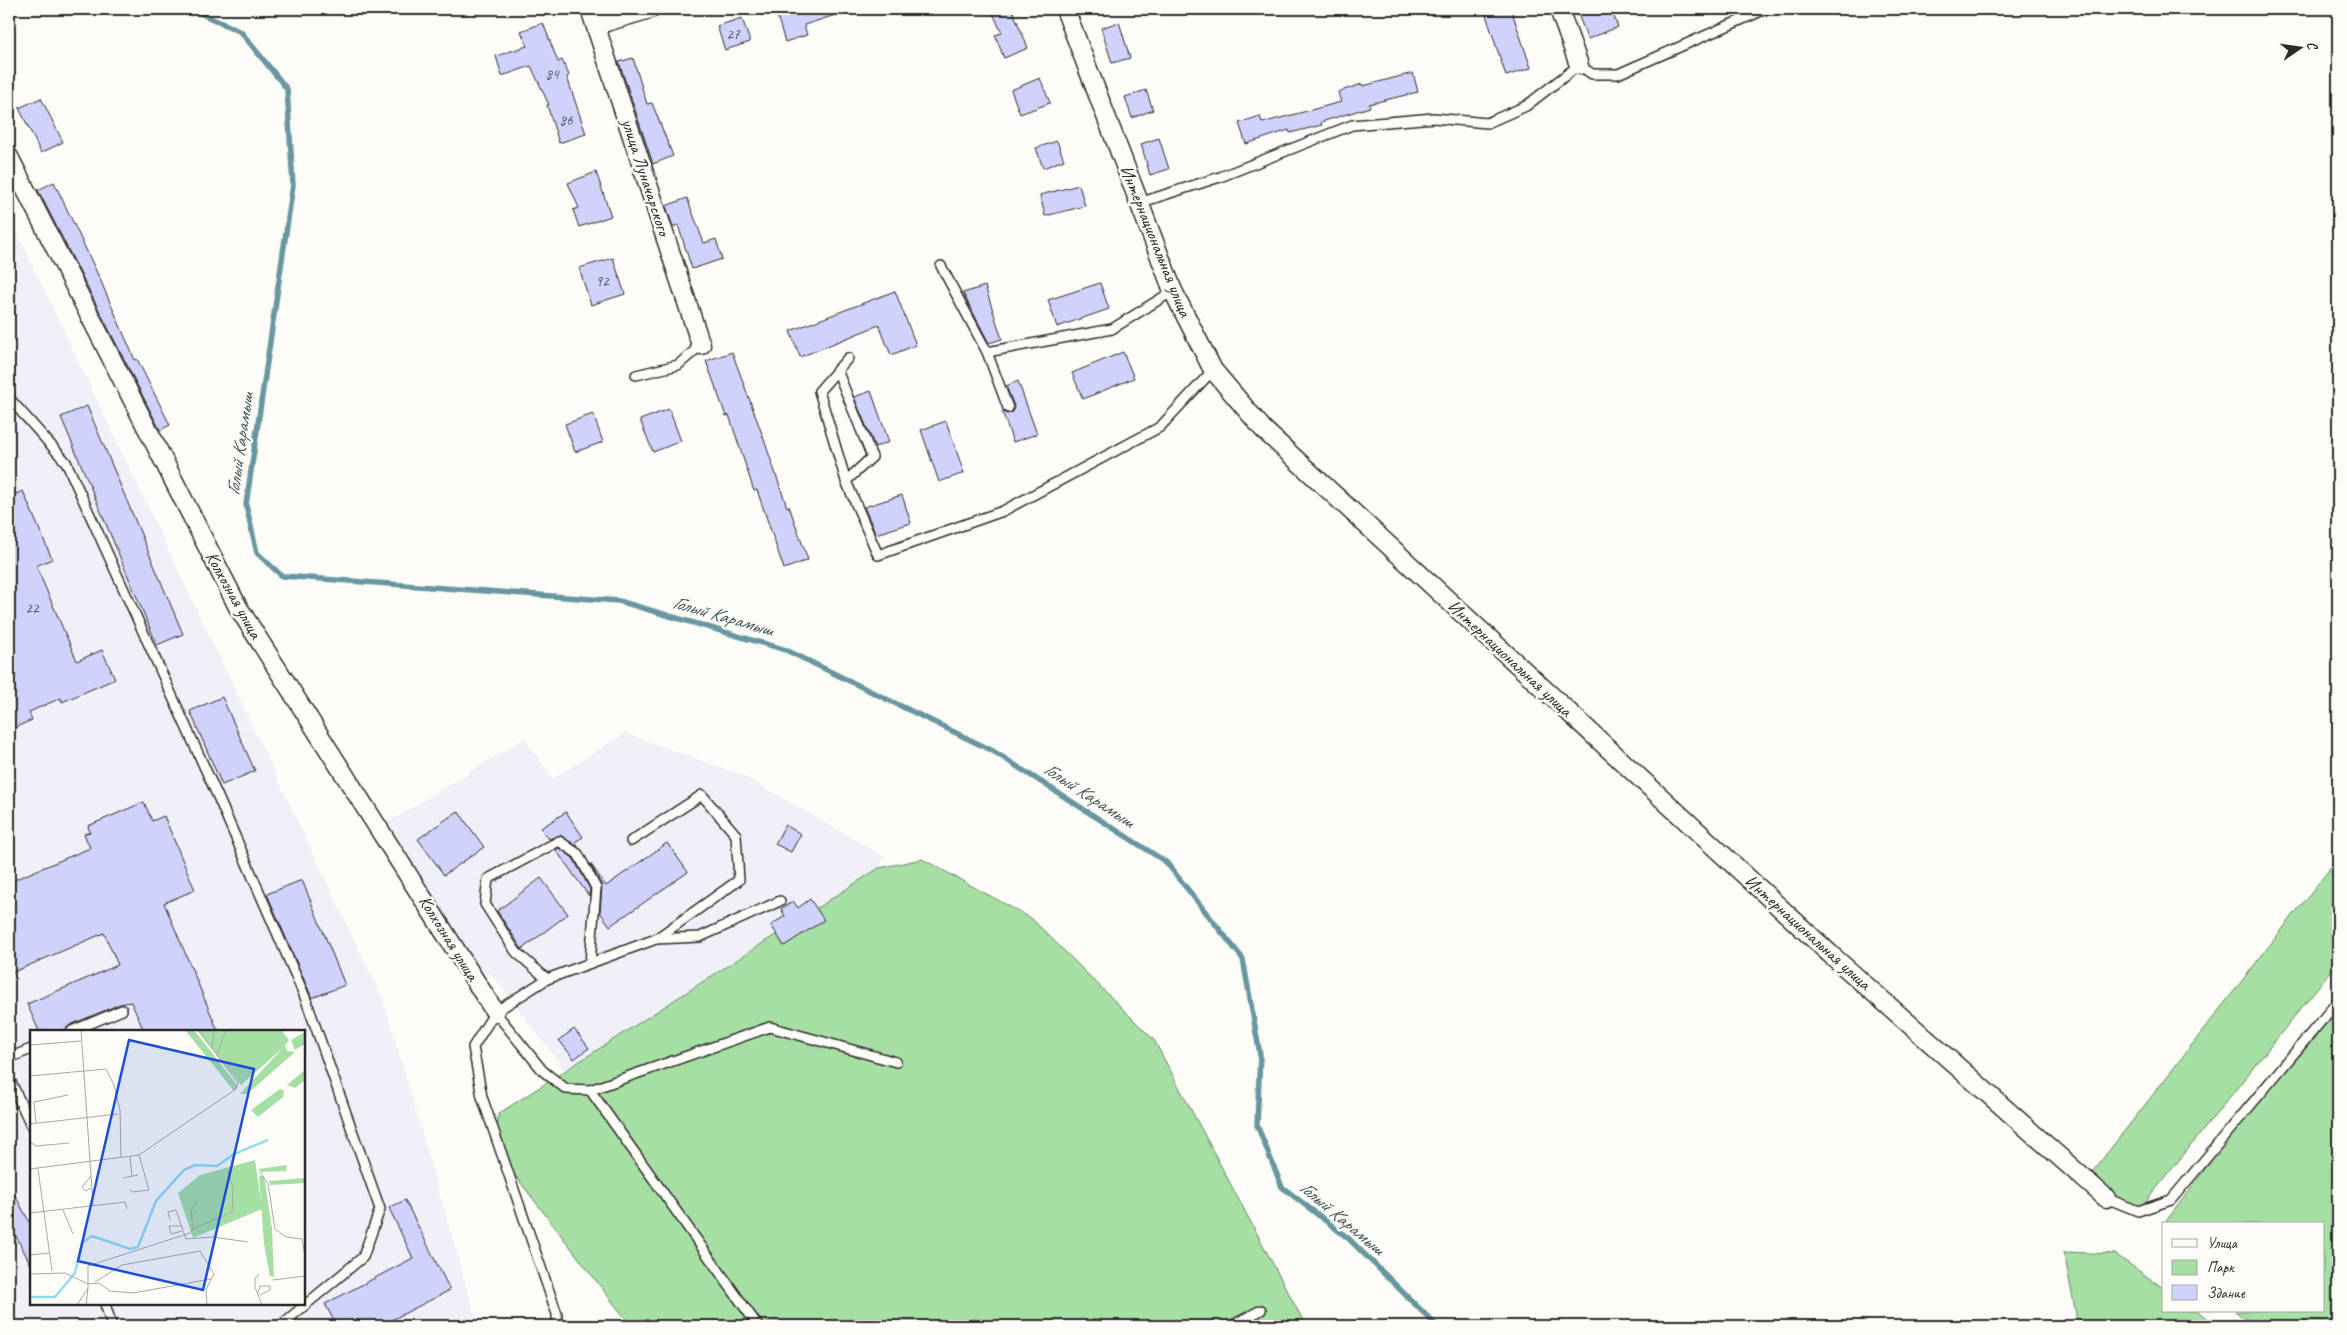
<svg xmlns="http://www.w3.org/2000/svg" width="2347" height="1335" font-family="Caveat,sans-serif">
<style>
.built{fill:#f0eff8;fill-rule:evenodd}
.green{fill:#a6dfa4;stroke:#688568}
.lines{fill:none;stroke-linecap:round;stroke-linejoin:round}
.stream{stroke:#6897a1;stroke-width:5.5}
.building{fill:#d0d2fb;stroke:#2b2b2b}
.service-casing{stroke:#2b2b2b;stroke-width:12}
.minor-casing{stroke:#2b2b2b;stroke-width:21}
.service{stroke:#fdfcf7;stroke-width:9}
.minor{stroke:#fdfcf7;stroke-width:18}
.labels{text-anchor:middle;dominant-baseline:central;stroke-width:5;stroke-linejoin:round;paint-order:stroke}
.number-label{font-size:15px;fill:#54555f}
.street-label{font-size:18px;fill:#2b2b2b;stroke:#fdfcf7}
.water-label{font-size:19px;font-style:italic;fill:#44585c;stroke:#fdfcf7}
.inset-river{fill:none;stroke:#90dfef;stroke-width:2.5}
.inset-road{fill:none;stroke:#a9a8a5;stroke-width:1}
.view{fill:#1d4ed8;fill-opacity:0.15;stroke:#1d4ed8;stroke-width:2.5}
.inset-edge{fill:none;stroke:#2b2b2b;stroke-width:2.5}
</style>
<rect width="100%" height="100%" fill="#fdfcf7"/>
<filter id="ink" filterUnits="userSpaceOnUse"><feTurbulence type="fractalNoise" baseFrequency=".02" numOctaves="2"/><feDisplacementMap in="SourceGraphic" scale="10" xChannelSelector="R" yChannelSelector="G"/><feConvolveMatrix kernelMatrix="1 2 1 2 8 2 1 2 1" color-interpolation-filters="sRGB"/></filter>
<g filter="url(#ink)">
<g class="built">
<path d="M9 216 384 1002 478 1326H9ZM31 1031H304V1304H31Z"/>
<path d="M625 733 744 776 885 857 879 868 565 1071 492 974 477 975 382 826 525 738 552 779Z"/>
</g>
<g class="green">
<path d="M2338 858V962L2136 1214 2083 1184Z"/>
<path d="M922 859 1031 918 1154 1040 1306 1326H631L497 1152 498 1114 879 868Z"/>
<path d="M2338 995V1326H2253L2235 1311H2323V1224H2164L2299 1044Z"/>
<path d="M2064 1252 2115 1254 2163 1288V1311H2197L2219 1326H2086L2077 1320Z"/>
</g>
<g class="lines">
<path class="stream" d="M191 9 241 32 287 89 293 185 246 505 257 553 282 576 619 601 786 650 993 751 1166 862 1243 959 1260 1055 1257 1125 1282 1187 1348 1238 1437 1326"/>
</g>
<g class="building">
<path d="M775 9H845V12L804 25 807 35 785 42Z"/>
<path d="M991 9H1012L1028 48 1004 58 995 35 1002 33Z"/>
<path d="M1484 9H1511L1531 68 1506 76Z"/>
<path d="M1585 9H1611L1618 27 1588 39 1577 12Z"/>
<path d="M742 18 750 42 725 50 717 26Z"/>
<path d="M1119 22 1130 58 1112 63 1101 28Z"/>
<path d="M543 23 558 62 562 60 569 75 567 77 586 134 559 143 547 105H549L531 66 502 76 496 56 527 46 521 31Z"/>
<path d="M633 58 647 104 652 103 673 156 653 164 619 62Z"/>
<path d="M1413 73 1418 92 1369 104 1370 107 1321 122 1322 125 1290 133 1289 130 1246 144 1239 123 1260 116 1262 123 1341 102 1338 92 1362 84 1363 86Z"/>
<path d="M1040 78 1050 103 1020 114 1011 90Z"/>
<path d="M1146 90 1153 110 1132 118 1125 97Z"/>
<path d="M41 98 63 142 41 153 19 108Z"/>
<path d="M1159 138 1169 169 1150 175 1141 144Z"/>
<path d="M1057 141 1064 160 1043 168 1036 148Z"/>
<path d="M596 172 611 216 579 227 573 210 579 208 568 183Z"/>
<path d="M54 182 99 277 135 360 137 359 170 425 160 430 38 190Z"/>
<path d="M1079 185 1085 206 1045 216 1040 195Z"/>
<path d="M687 198 704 243 716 239 722 259 692 269 678 225 673 227 666 206Z"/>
<path d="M613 258 625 294 591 305 579 268Z"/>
<path d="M1100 283 1109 309 1057 327 1048 300Z"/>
<path d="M985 286 1002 339 989 343 963 293Z"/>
<path d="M895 291 916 345 891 355 879 325 800 357 790 331Z"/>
<path d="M732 352 761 431 787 507 789 506 808 560 784 569 757 490 754 491 729 415 726 416 706 361Z"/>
<path d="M1123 352 1134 378 1083 399 1072 373Z"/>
<path d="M1018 381 1037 434 1013 442 1002 411 1007 414 1013 412 1014 406 1006 386Z"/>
<path d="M871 391 889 442 875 447 854 397Z"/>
<path d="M87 406 183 634 157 645 61 417Z"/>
<path d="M669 409 681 441 653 452 640 420Z"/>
<path d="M593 414 603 442 575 452 565 424Z"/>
<path d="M946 421 964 473 939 482 921 430Z"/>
<path d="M23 491 52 559 36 566 77 661 102 650 115 679 62 702 61 698 29 712 32 720 9 730V497Z"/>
<path d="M902 495 911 523 876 534 864 507Z"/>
<path d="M222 697 255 771 222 785 190 711Z"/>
<path d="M144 802 152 821 164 816 195 890 164 903 218 1031H144L131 1002 120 1004 70 1025 63 1031H39L27 1004 118 965 104 933 9 974V882L90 848 84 834 90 832 88 826Z"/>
<path d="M458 811 484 847 444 875 418 839Z"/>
<path d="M566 812 583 837 575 842 578 847 560 835 549 839 541 828Z"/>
<path d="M785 825 801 834 791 852 775 844Z"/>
<path d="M667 843 688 872 610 926 600 912 602 886 590 863 606 886Z"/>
<path d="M559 848 573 858 590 889 589 896 556 850Z"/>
<path d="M541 878 568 914 522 949 497 911Z"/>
<path d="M302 880 345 985 312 998 267 894Z"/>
<path d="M810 899 824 920 784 946 771 925 785 916 781 909 793 901 798 908Z"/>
<path d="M574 1029 589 1048 574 1059 559 1040Z"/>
<path d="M9 1184 31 1225V1265L9 1223Z"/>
<path d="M405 1200 450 1290 380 1326H337L325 1304 413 1258 389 1208Z"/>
</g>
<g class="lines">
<defs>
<g id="service">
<path d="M1139 203 1220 177 1352 125 1434 118 1487 123 1526 106 1579 65 1592 74H1618L1766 9"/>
<path d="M941 266 987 352 1008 408"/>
<path d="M987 352 1112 329 1173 291"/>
<path d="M848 358 819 391 846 481 878 555 1003 511 1160 427 1213 370"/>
<path d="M837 370 872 457 846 481"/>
<path d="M636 375 678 365 701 345"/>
<path d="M9 398 66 462 218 797 305 997 380 1209 363 1257 280 1326"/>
<path d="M656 939 700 937 780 901"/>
<path d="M547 979 516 952 485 904 488 879 559 841 578 854 596 888 590 963"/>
<path d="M495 1012 543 1071 566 1089 590 1090 770 1027 896 1062"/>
<path d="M72 1031 122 1010"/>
<path d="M9 1058 31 1049"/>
<path d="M9 1078 31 1125"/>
<path d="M590 1090 758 1326"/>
<path d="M2106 1198 2138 1211 2171 1200 2338 1001"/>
<path d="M105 1304 112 1326"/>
<path d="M557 1326V1314L482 1097 473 1047 495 1012 547 979 656 939 739 880 736 835 702 795 631 841"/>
<path d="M1231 1326 1261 1310"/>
</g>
<g id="minor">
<path d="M590 9 701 345"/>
<path d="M1065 9 1173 291 1213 370 1263 429 1829 953 2106 1198"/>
<path d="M1559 9 1579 65"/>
<path d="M596 25 650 9"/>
<path d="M9 157 238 607 495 1012"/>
</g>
</defs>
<use href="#service" class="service-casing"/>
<use href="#minor" class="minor-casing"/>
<use href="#service" class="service"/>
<use href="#minor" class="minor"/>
</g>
</g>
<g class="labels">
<g class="number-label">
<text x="733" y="34">27</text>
<text x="552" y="74">84</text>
<text x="566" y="120">86</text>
<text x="602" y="281">92</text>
<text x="32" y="608">22</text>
</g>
<g class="street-label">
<text transform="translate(646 177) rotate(72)">улица Луначарского</text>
<text transform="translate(1156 241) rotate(68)">Интернациональная улица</text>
<text transform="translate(234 595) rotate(61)">Колхозная улица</text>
<text transform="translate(1510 658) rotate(43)">Интернациональная улица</text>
<text transform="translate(1808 932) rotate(42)">Интернациональная улица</text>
<text transform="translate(449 938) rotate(58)">Колхозная улица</text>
</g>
<g class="water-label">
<text transform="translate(240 444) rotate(-82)">Голый Карамыш</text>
<text transform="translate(723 616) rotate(16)">Голый Карамыш</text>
<text transform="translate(1089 795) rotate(33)">Голый Карамыш</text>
<text transform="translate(1342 1218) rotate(40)">Голый Карамыш</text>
</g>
</g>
<g transform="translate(30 1030)">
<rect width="275" height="275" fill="#fdfcf7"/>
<path d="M155 0H164L208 56 204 61ZM167 0H251L259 10 255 15 257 21 265 22 217 64H210L253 18 211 55ZM275 2V14L265 20 261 10ZM275 40V50L265 58 257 55ZM250 59 254 61 253 67 228 87 221 80ZM225 130 232 179 163 208 148 163 170 145ZM257 135 256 141 231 142 228 139ZM229 146H234L242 199 244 247 240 246 234 214ZM275 148V153L240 155 239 151Z" fill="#a6dfa4"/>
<path class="inset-river" d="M0 267H25L45 243 52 213 62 206 100 219 108 217 126 171 154 140 165 135 187 136 204 124 238 110"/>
<path class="inset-road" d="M51 0 63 175M0 15 51 11M182 18 184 0M187 24 196 0M0 46 76 39 84 55 90 80 91 128M6 93 4 72 38 65M0 94 88 84M0 112 6 116 39 113M100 127 102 146M0 139 109 125 206 59 208 53 168 0M8 139 22 241M230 142 238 154 245 199 256 207 272 209 275 226M61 146 52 157 56 161 61 158M93 148 108 145M100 159 102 162 119 160 109 125M33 180 43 204M0 183 95 172 97 179M140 190 138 182 146 180 156 209 183 207 218 212M151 196H139L141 204 152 201M163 199 202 182 203 158 198 141M0 225 19 223M0 244 35 243 58 254 69 253 80 261 103 263 181 249M229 244 225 248V257L232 275M243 250 275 246M65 252 92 235 170 221 184 244 176 259 177 275M228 263 230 256H240V260L230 265M47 275 58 258V236L160 203 163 199 161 181 167 170M56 275 58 258"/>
<path class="view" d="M99 10 224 39 173 260 48 231Z"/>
<rect width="275" height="275" class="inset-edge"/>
</g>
<rect width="2347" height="1335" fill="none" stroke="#fdfcf7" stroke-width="30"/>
<rect x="15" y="15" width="2317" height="1305" fill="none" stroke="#2b2b2b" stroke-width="2" filter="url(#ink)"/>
<rect x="2162" y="1222" width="162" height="90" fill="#fdfcf7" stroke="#a9a8a5"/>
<rect x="2172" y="1239" width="25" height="8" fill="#fdfcf7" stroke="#a9a8a5"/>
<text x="2207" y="1248" font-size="15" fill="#2b2b2b">Улица</text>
<rect x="2172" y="1260" width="25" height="15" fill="#a6dfa4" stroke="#a9a8a5"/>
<text x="2207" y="1272" font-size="15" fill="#2b2b2b">Парк</text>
<rect x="2172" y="1285" width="25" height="15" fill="#d0d2fb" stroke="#a9a8a5"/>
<text x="2207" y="1298" font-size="15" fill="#2b2b2b">Здание</text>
<g transform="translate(2300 48) rotate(77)" stroke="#fdfcf7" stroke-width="4" paint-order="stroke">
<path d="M0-4L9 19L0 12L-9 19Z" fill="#2b2b2b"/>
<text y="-8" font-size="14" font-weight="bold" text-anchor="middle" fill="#2b2b2b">С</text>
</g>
</svg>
